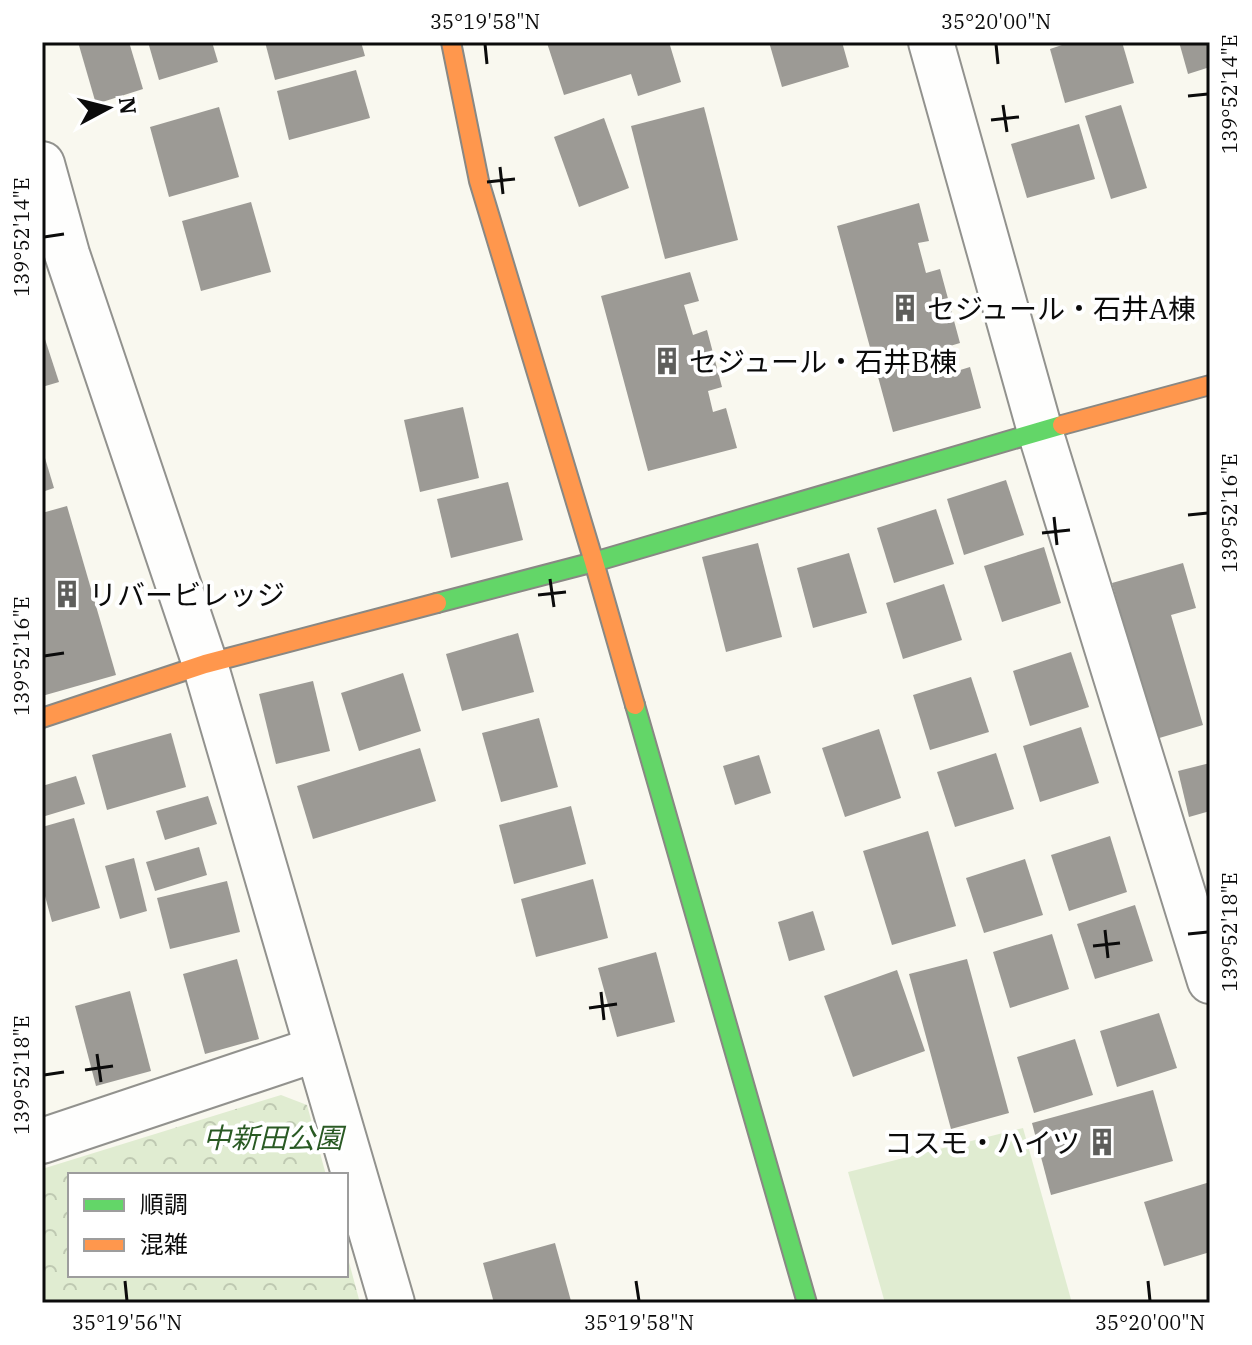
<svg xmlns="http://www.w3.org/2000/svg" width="1252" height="1345" font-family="'IBM Plex Serif','Noto Sans JP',serif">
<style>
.grass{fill:#e0ecd1}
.park{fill:url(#park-crowns)}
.building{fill:#9c9a95}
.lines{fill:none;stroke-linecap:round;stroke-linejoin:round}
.street-casing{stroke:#92928e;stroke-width:48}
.fast-casing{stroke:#898884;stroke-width:22}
.slow-casing{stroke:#898884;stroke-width:22}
.street{stroke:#fefefd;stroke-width:44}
.fast{stroke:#63d668;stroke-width:18}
.slow{stroke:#ff974d;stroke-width:18}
.ticks{fill:none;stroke:#0b0b0b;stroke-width:3}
.labels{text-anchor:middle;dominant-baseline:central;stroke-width:8;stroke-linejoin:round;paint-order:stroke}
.poi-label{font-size:28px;fill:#0b0b0b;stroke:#fff;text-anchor:start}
.park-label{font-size:28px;font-style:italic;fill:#2a5a24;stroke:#fff}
.neatline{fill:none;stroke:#0b0b0b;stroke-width:3}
.ticks-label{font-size:20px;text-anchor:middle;fill:#0b0b0b}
</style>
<defs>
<pattern id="park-crowns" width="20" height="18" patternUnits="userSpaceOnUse" patternTransform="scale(2)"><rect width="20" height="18" fill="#e0ecd1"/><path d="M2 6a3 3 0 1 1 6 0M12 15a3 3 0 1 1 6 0" fill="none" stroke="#bfc9b2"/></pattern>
</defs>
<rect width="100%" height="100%" fill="#f9f8ef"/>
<path class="grass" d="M1023 1128 1072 1303H885L848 1172Z"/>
<path class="park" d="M281 1095 307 1105 326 1175H70V1275H346V1251L360 1303H42V1169Z"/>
<g class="building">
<path d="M78 42H129L143 89 96 104Z"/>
<path d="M148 42H212L218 62 159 80Z"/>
<path d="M265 42H361L365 56 275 80Z"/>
<path d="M551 42H669L681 82 638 96 631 74 564 95 547 43Z"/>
<path d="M769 42H842L849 67 782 87Z"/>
<path d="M1071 42H1122L1134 83 1065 103 1050 49Z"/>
<path d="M1179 42H1210V67L1188 74Z"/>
<path d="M356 70 370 118 289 140 277 91Z"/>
<path d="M1121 105 1147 188 1111 199 1085 116Z"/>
<path d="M219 107 239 177 169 197 150 127Z"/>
<path d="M704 107 738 240 665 259 631 126Z"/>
<path d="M604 118 629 188 579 207 554 137Z"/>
<path d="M1079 124 1095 179 1027 198 1011 144Z"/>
<path d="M251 202 271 272 201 291 182 221Z"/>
<path d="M919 203 929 241 918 243 926 273 940 269 960 343 950 346 957 371 970 367 981 408 893 432 837 226Z"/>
<path d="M690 272 699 301 684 305 693 335 707 330 722 387 708 391 713 412 726 408 737 448 648 471 601 296Z"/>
<path d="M42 330 59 382 42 387Z"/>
<path d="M463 407 479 478 420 492 404 420Z"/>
<path d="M42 448 54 488 42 492Z"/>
<path d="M1006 480 1024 535 964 555 947 499Z"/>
<path d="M508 482 523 540 451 558 437 499Z"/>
<path d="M67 506 116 675 42 696V513Z"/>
<path d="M936 509 954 564 894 583 877 528Z"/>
<path d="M758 543 782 637 726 652 702 557Z"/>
<path d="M1044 547 1061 603 1002 622 984 566Z"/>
<path d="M849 553 867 613 813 628 797 568Z"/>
<path d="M1183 563 1196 608 1171 615 1203 725 1156 739 1112 583Z"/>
<path d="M944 584 962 640 903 659 886 603Z"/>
<path d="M518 633 534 692 462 711 446 654Z"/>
<path d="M1071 652 1089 707 1030 726 1013 671Z"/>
<path d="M403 673 421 731 359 751 341 693Z"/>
<path d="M971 677 989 732 930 750 913 695Z"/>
<path d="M313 681 330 751 276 764 259 694Z"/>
<path d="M539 718 558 787 501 802 482 733Z"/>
<path d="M1081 727 1099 783 1040 802 1023 746Z"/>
<path d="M879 729 901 798 845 817 822 748Z"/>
<path d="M171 733 186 787 107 810 92 755Z"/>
<path d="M420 748 436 801 313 839 297 786Z"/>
<path d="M996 753 1014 809 955 827 937 772Z"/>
<path d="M759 755 771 793 735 805 723 766Z"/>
<path d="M1210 763V811L1189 817 1178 771Z"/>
<path d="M76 776 85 804 42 817V786Z"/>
<path d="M208 796 217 824 165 840 156 811Z"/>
<path d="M571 806 586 864 514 884 499 825Z"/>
<path d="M74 818 100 908 52 922 42 885V827Z"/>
<path d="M928 831 956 926 892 945 863 851Z"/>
<path d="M1110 836 1127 892 1069 911 1051 855Z"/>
<path d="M199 847 207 875 155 891 146 862Z"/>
<path d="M134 858 147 911 120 919 105 866Z"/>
<path d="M1025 859 1043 915 984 933 966 878Z"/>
<path d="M593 879 608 938 536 957 521 899Z"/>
<path d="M227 881 240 932 170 949 157 898Z"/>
<path d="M1135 905 1153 961 1095 979 1077 924Z"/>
<path d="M813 911 825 950 789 961 778 922Z"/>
<path d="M1052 934 1069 989 1010 1008 993 952Z"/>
<path d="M656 952 675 1022 617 1037 598 968Z"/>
<path d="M237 959 259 1039 205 1054 183 974Z"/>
<path d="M967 959 1009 1113 951 1129 909 974Z"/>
<path d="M897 970 925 1051 853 1077 824 996Z"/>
<path d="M130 991 151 1071 96 1086 75 1006Z"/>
<path d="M1159 1013 1177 1068 1117 1087 1100 1031Z"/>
<path d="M1075 1039 1093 1095 1034 1113 1017 1057Z"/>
<path d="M1153 1090 1173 1161 1051 1195 1032 1123Z"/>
<path d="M1210 1182V1252L1164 1266 1144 1202Z"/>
<path d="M555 1243 571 1301 565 1303H494L483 1263Z"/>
</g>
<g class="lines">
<defs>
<g id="street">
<path d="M931 42 1040 431 1210 981"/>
<path d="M42 164 67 254 205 664 392 1303"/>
<path d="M42 1141 317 1049"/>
</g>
<g id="fast">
<path d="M437 603 594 562 1062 425"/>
<path d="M635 705 807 1303"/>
</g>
<g id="slow">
<path d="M451 42 479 181 594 562 635 705"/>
<path d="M1062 425 1210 385"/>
<path d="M42 718 205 664 437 603"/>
</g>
</defs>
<use href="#street" class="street-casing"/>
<use href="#fast" class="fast-casing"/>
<use href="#slow" class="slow-casing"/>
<use href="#street" class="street"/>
<use href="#fast" class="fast"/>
<use href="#slow" class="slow"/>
</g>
<path class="ticks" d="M485 44 487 64M996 44 998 64M1188 96 1208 94M1003 105 1007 132M991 120 1019 117M500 167 503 194M487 182 515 179M44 237 64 234M1188 515 1208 513M1054 517 1057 545M1042 533 1070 530M550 579 554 607M538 595 566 592M44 656 64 653M1105 930 1108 958M1188 934 1208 932M1093 946 1120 943M601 992 604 1020M589 1008 617 1004M97 1054 101 1082M85 1070 113 1066M44 1075 64 1072M125 1281 127 1301M636 1281 639 1301M1148 1281 1150 1301"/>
<defs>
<symbol id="building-bare" viewBox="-9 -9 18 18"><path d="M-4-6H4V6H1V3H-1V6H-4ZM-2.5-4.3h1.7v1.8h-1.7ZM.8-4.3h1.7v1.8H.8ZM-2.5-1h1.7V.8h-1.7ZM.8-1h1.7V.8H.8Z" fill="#5e5e5b" stroke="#fff" stroke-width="2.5" paint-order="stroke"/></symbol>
</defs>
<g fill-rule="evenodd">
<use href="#building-bare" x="885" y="288" width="40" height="40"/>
<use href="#building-bare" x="647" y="341" width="40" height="40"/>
<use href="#building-bare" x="47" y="574" width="40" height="40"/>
<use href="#building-bare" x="1082" y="1122" width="40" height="40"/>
</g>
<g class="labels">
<g class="poi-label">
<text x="927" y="308">セジュール・石井A棟</text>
<text x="689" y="361">セジュール・石井B棟</text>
<text x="89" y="594">リバービレッジ</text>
<text x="1080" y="1142" text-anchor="end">コスモ・ハイツ</text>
</g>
<g class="park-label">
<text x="273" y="1137">中新田公園</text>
</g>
</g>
<rect width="1252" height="1345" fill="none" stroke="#ffffff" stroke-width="88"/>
<rect x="68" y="1173" width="280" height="104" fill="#ffffff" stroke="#9d9d9d" stroke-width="2"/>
<rect x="84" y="1199" width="40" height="12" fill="#63d668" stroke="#9d9d9d" stroke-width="2"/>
<text x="140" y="1213" font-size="24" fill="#0b0b0b">順調</text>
<rect x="84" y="1239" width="40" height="12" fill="#ff974d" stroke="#9d9d9d" stroke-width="2"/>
<text x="140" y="1253" font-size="24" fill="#0b0b0b">混雑</text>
<g transform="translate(108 108) rotate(83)" stroke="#ffffff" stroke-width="6" paint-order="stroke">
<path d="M0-6L14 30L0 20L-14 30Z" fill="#0b0b0b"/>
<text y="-12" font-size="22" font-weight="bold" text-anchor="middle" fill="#0b0b0b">N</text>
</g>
<rect x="44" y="44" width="1164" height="1257" class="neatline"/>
<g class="ticks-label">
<text x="485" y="29">35°19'58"N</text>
<text x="996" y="29">35°20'00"N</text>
<text transform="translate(1230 94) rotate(-90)" y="7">139°52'14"E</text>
<text transform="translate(22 237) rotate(-90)" y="7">139°52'14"E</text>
<text transform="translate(1230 513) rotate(-90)" y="7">139°52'16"E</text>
<text transform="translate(22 656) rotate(-90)" y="7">139°52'16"E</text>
<text transform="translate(1230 932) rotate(-90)" y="7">139°52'18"E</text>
<text transform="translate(22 1075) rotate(-90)" y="7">139°52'18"E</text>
<text x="127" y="1330">35°19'56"N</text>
<text x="639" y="1330">35°19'58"N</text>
<text x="1150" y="1330">35°20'00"N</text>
</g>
</svg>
